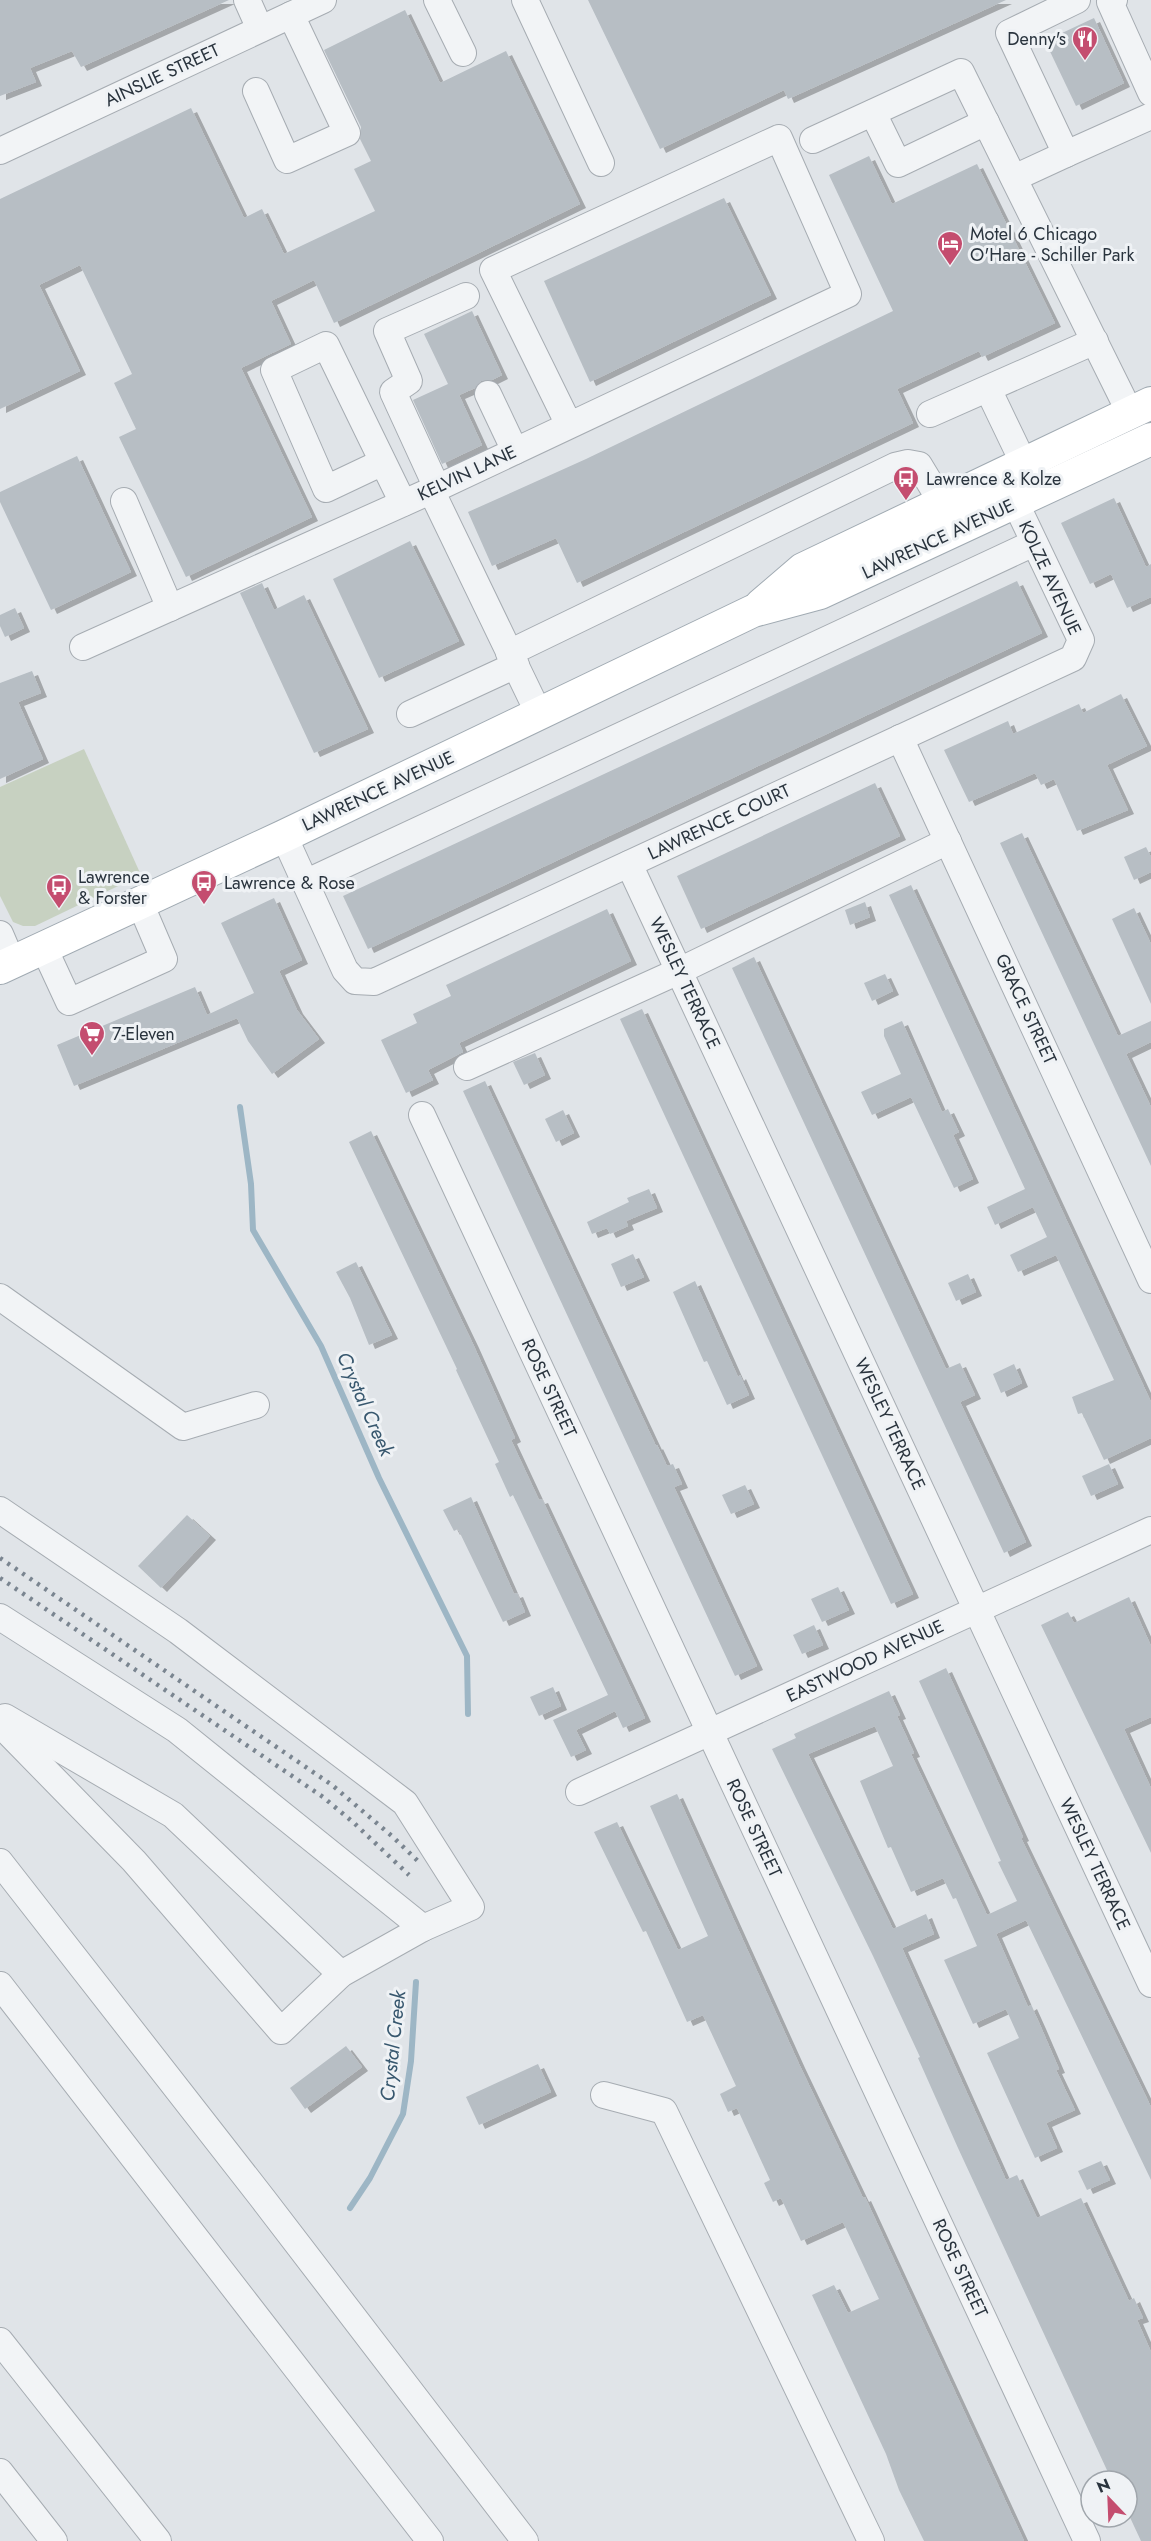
<svg xmlns="http://www.w3.org/2000/svg" width="1151" height="2541" font-family="Jost,sans-serif">
<style>
.green{fill:#c7d1c1}
.lines{fill:none;stroke-linecap:round;stroke-linejoin:round}
.stream{stroke:#9db6c5;stroke-width:6}
.building{fill:#b7bec4;filter:url(#shadow)}
.minor-casing{stroke:#a6acb2;stroke-width:28}
.major-casing{stroke:#a0aab2;stroke-width:34}
.minor{stroke:#f2f4f6;stroke-width:26}
.major{stroke:#fff;stroke-width:32}
.rail{stroke:#7a8590;stroke-width:4.5;stroke-dasharray:3 6;stroke-linecap:butt}
.labels{text-anchor:middle;dominant-baseline:central;stroke-width:6;stroke-linejoin:round;paint-order:stroke}
.poi-label{font-size:18px;fill:#2a343e;stroke:#eff2f5;text-anchor:start}
.street-label{font-size:18px;fill:#2a343e;stroke:#eff2f5}
.water-label{font-size:20px;font-style:italic;fill:#37576e;stroke:#eff2f5}
</style>
<defs>
<filter id="shadow"><feDropShadow dx="6" dy="4" stdDeviation="0" flood-color="#0004"/></filter>
</defs>
<rect width="100%" height="100%" fill="#e0e4e8"/>
<path class="green" d="M84 749 141 875 35 926H23L13 922 0 896V787Z"/>
<g class="lines">
<g class="stream">
<path d="M240 1107 251 1184 253 1230 321 1346 379 1478 467 1656 468 1714"/>
<path d="M350 2208 370 2178 403 2114 411 2061 416 1982"/>
</g>
</g>
<g class="building">
<path d="M0 0H229L81 67 72 51 30 68 36 82 0 96Z"/>
<path d="M588 0H1006L788 99 784 90 660 149Z"/>
<path d="M405 10 440 83 506 51 580 204 334 323 314 280 271 301 291 344 241 368 312 517 186 577 119 437 136 429 114 383 132 374 80 265 39 285 80 371 0 409V199L191 108 244 218 262 209 284 254 375 211 354 169 371 161 360 139 361 127 324 50Z"/>
<path d="M1094 18 1124 83 1076 106 1045 41Z"/>
<path d="M869 156 892 204 977 164 1055 323 982 357 979 351 897 389 913 423 577 583 556 538 492 566 468 512 586 459 893 311 829 175Z"/>
<path d="M724 198 771 295 590 382 544 281Z"/>
<path d="M472 311 502 375 492 380 481 381 475 388 459 395 482 445 442 464 413 400 448 384 424 334Z"/>
<path d="M77 456 131 572 51 610 0 502V492Z"/>
<path d="M1114 498 1146 567 1151 564V597L1127 608 1111 574 1090 584 1061 523Z"/>
<path d="M410 541 459 641 379 678 333 579Z"/>
<path d="M1017 581 1042 633 368 949 343 896Z"/>
<path d="M262 583 274 610 304 595 368 729 314 753 240 593Z"/>
<path d="M15 608 24 628 5 637 0 626V615Z"/>
<path d="M32 671 41 693 18 702 43 759 0 779V683Z"/>
<path d="M1121 694 1147 746 1107 765 1128 810 1077 831 1054 779 1041 785 1035 773 969 802 944 750 1008 721 1013 734 1079 704 1083 713Z"/>
<path d="M875 783 900 836 701 929 677 876Z"/>
<path d="M1022 833 1118 1036 1151 1021V1042L1126 1054 1151 1107V1166L1000 843Z"/>
<path d="M1146 847 1151 857V872L1134 880 1124 857Z"/>
<path d="M911 885 1151 1402V1438L1104 1460 1082 1413 1078 1414 1072 1397 1114 1380 1056 1255 1018 1272 1010 1255 1047 1237 1033 1207 995 1225 987 1207 1025 1189 889 895Z"/>
<path d="M274 898 302 960 279 971 297 1010 319 1039 272 1074 248 1041 237 1018 74 1086 57 1045 195 987 207 1015 254 993 221 923Z"/>
<path d="M865 902 870 917 850 925 845 910Z"/>
<path d="M1134 908 1151 944V1004L1112 919Z"/>
<path d="M607 909 631 961 459 1043 463 1052 428 1070 433 1080 406 1093 381 1040 417 1023 413 1014 451 996 446 985Z"/>
<path d="M754 957 946 1369 960 1363 975 1395 960 1402 1026 1542 1004 1553 732 968Z"/>
<path d="M885 974 893 991 872 1001 864 983Z"/>
<path d="M642 1009 913 1594 891 1604 620 1019Z"/>
<path d="M902 1021 942 1112 948 1109 959 1132 953 1135 973 1179 954 1188 911 1097 872 1115 861 1092 901 1074 884 1036V1029Z"/>
<path d="M535 1053 545 1075 524 1085 513 1062Z"/>
<path d="M485 1081 656 1446 657 1445 667 1466 673 1464 682 1484 674 1487 757 1666 735 1676 463 1091Z"/>
<path d="M563 1110 574 1133 556 1142 545 1119Z"/>
<path d="M371 1131 473 1344 515 1438 511 1440 539 1500 542 1499 645 1718 623 1728 615 1711 576 1730 586 1750 571 1757 553 1720 608 1695 513 1495 510 1497 495 1464 499 1462 456 1370 457 1369 349 1142Z"/>
<path d="M649 1189 657 1208 626 1221 628 1226 610 1234 607 1228 592 1234 587 1222 629 1202 627 1198Z"/>
<path d="M633 1254 644 1277 621 1287 611 1264Z"/>
<path d="M356 1262 392 1335 369 1345 350 1298 336 1272Z"/>
<path d="M968 1274 976 1292 956 1301 948 1283Z"/>
<path d="M695 1281 738 1377 740 1375 749 1395 727 1405 707 1361 704 1362 673 1292Z"/>
<path d="M1014 1364 1022 1383 1001 1393 993 1374Z"/>
<path d="M1109 1464 1118 1484 1091 1496 1082 1476Z"/>
<path d="M745 1485 754 1504 731 1514 722 1495Z"/>
<path d="M471 1497 514 1594 517 1593 525 1612 503 1622 458 1529 454 1531 443 1510Z"/>
<path d="M187 1515 210 1536 161 1588 138 1566Z"/>
<path d="M838 1587 849 1610 822 1622 811 1599Z"/>
<path d="M1129 1597 1151 1646V1717L1124 1729 1151 1788V1853L1041 1625 1068 1612 1074 1623Z"/>
<path d="M814 1625 823 1645 802 1654 793 1635Z"/>
<path d="M946 1668 1023 1837 1021 1838 1151 2107V2180L1026 1920 996 1934 1028 2007 1031 2005 1040 2025 1059 2069 1056 2070 1075 2110 1046 2123 1057 2148 1035 2158 987 2053 1019 2038 1006 2009 973 2024 944 1960 977 1946 956 1898 953 1899 943 1878 911 1892 891 1847 888 1848 860 1781 893 1766 875 1726 808 1754 893 1929 926 1914 934 1934 902 1948 1006 2180 1017 2175 1037 2218 1081 2198 1129 2301 1134 2298 1143 2318 1137 2320 1151 2352V2541H1141L1127 2511V2481H1112L958 2148 918 2058 920 2057 873 1956 772 1749 796 1738 794 1734 889 1691 900 1715 897 1716 914 1753 911 1754 987 1915 1017 1901 998 1862 1001 1861 919 1681Z"/>
<path d="M553 1687 561 1706 539 1716 530 1697Z"/>
<path d="M677 1794 799 2064 863 2198 865 2197 1024 2541H924L899 2490 886 2454 812 2295 834 2285 848 2313 879 2299 843 2222 801 2241 781 2198 773 2202 764 2183 770 2180 737 2108 728 2112 720 2094 736 2086 703 2015 687 2022 646 1931 643 1932 594 1832 617 1822 678 1950 708 1936 650 1806Z"/>
<path d="M346 2046 362 2067 305 2109 290 2088Z"/>
<path d="M538 2064 551 2092 479 2125 466 2097Z"/>
<path d="M1101 2161 1110 2180 1087 2190 1078 2171Z"/>
</g>
<g class="lines">
<defs>
<g id="minor">
<path d="M247 0 260 29"/>
<path d="M437 0 463 53"/>
<path d="M525 0 601 163"/>
<path d="M1077 0 1009 33 1066 154 1151 116"/>
<path d="M1114 0 1110 2 1151 93"/>
<path d="M256 91 287 160 347 133 291 15"/>
<path d="M873 113 898 164 986 122"/>
<path d="M813 140 961 72 1130 413"/>
<path d="M0 151 323 0"/>
<path d="M1014 178 1066 154"/>
<path d="M988 389 1024 464"/>
<path d="M488 394 515 451"/>
<path d="M930 414 1095 341"/>
<path d="M383 462 326 489 274 370 326 345 403 503"/>
<path d="M437 488 393 392 409 381 387 331 466 296"/>
<path d="M431 490 539 714"/>
<path d="M124 501 170 608"/>
<path d="M83 647 437 488 848 294 779 138 493 270 569 425"/>
<path d="M509 653 895 466 908 463 919 465 942 503"/>
<path d="M410 714 516 665"/>
<path d="M900 738 1151 1280"/>
<path d="M284 836 345 970 355 981 374 982 1073 658 1081 640 1007 485"/>
<path d="M629 864 1151 1984"/>
<path d="M305 883 1034 543"/>
<path d="M0 934 12 962"/>
<path d="M44 948 69 1002 164 959 140 903"/>
<path d="M467 1067 679 971 948 841"/>
<path d="M422 1115 1087 2541"/>
<path d="M0 1297 183 1427 256 1405"/>
<path d="M0 1510 178 1631 405 1803 471 1907 423 1928 341 1974 281 2031 134 1861 0 1724"/>
<path d="M0 1617 177 1730 423 1928"/>
<path d="M5 1717 173 1815 341 1974"/>
<path d="M579 1792 1151 1530"/>
<path d="M0 1862 263 2199 525 2541"/>
<path d="M0 1985 430 2541"/>
<path d="M604 2095 664 2111 871 2541"/>
<path d="M0 2341 158 2541"/>
<path d="M0 2472 54 2541"/>
</g>
<g id="major">
<path d="M761 605 803 569 1151 403"/>
<path d="M0 968 284 836 753 611 820 593 1151 439"/>
</g>
</defs>
<use href="#minor" class="minor-casing"/>
<use href="#major" class="major-casing"/>
<use href="#minor" class="minor"/>
<use href="#major" class="major"/>
<g class="rail">
<path d="M0 1558 332 1785 393 1837 420 1863"/>
<path d="M0 1578 323 1797 354 1823 409 1875"/>
</g>
</g>
<defs>
<symbol id="restaurant-pin" viewBox="-11 -11 22 30"><path d="M0 17L-7.5 6A9.5 9.5 0 1 1 7.5 6Z" fill="#c44d6f" stroke="#eff2f5"/><path d="M-5-6h1v4h1v-4h1v4h1v-4h1v5L-1.5 .5V6h-2V.5L-5-1ZM5-6V6H3V1.5H1.5Q1.5-4 5-6Z" fill="#fff"/></symbol>
<symbol id="hotel-pin" viewBox="-11 -11 22 30"><path d="M0 17L-7.5 6A9.5 9.5 0 1 1 7.5 6Z" fill="#c44d6f" stroke="#eff2f5"/><path d="M-6-4.5h1.5V1H6V5H4.5V3h-9V5H-6ZM-4 0a1.8 1.8 0 1 1 3.6 0ZM.5 0V-2.5h3Q6-2.5 6 0Z" fill="#fff"/></symbol>
<symbol id="bus-pin" viewBox="-11 -11 22 30"><path d="M0 17L-7.5 6A9.5 9.5 0 1 1 7.5 6Z" fill="#c44d6f" stroke="#eff2f5"/><path d="M-5-6H5V4H4V6H2V4H-2V6H-4V4H-5ZM-3.5-4V0h7V-4ZM-3.5 1.2v1.5H-2V1.2ZM2 1.2v1.5H3.5V1.2Z" fill="#fff"/></symbol>
<symbol id="supermarket-pin" viewBox="-11 -11 22 30"><path d="M0 17L-7.5 6A9.5 9.5 0 1 1 7.5 6Z" fill="#c44d6f" stroke="#eff2f5"/><path d="M-6-5.5h2.5l.6 2H6L4.5 2H-2.5L-4.4-4H-6ZM-1.5 3.2a1.3 1.3 0 1 0 .1 0ZM3 3.2a1.3 1.3 0 1 0 .1 0Z" fill="#fff"/></symbol>
</defs>
<g fill-rule="evenodd">
<use href="#restaurant-pin" x="1070" y="24" width="30" height="40"/>
<use href="#hotel-pin" x="935" y="229" width="30" height="40"/>
<use href="#bus-pin" x="891" y="464" width="30" height="40"/>
<use href="#bus-pin" x="189" y="868" width="30" height="40"/>
<use href="#bus-pin" x="44" y="872" width="30" height="40"/>
<use href="#supermarket-pin" x="77" y="1019" width="30" height="40"/>
</g>
<g class="labels">
<g class="poi-label">
<text x="1066" y="39" text-anchor="end">Denny's</text>
<text x="970" y="234">Motel 6 Chicago<tspan x="970" dy="21">O'Hare - Schiller Park</tspan></text>
<text x="926" y="479">Lawrence &amp; Kolze</text>
<text x="78" y="877">Lawrence<tspan x="78" dy="21">&amp; Forster</tspan></text>
<text x="224" y="883">Lawrence &amp; Rose</text>
<text x="112" y="1034">7-Eleven</text>
</g>
<g class="street-label">
<text transform="translate(162 75) rotate(-25)">AINSLIE STREET</text>
<text transform="translate(467 473) rotate(-25)">KELVIN LANE</text>
<text transform="translate(938 539) rotate(-25)">LAWRENCE AVENUE</text>
<text transform="translate(1050 578) rotate(65)">KOLZE AVENUE</text>
<text transform="translate(378 791) rotate(-25)">LAWRENCE AVENUE</text>
<text transform="translate(719 822) rotate(-25)">LAWRENCE COURT</text>
<text transform="translate(685 983) rotate(65)">WESLEY TERRACE</text>
<text transform="translate(1026 1009) rotate(65)">GRACE STREET</text>
<text transform="translate(549 1388) rotate(65)">ROSE STREET</text>
<text transform="translate(890 1424) rotate(65)">WESLEY TERRACE</text>
<text transform="translate(865 1661) rotate(-25)">EASTWOOD AVENUE</text>
<text transform="translate(754 1828) rotate(65)">ROSE STREET</text>
<text transform="translate(1095 1864) rotate(65)">WESLEY TERRACE</text>
<text transform="translate(960 2268) rotate(65)">ROSE STREET</text>
</g>
<g class="water-label">
<text transform="translate(365 1404) rotate(66)">Crystal Creek</text>
<text transform="translate(393 2046) rotate(-84)">Crystal Creek</text>
</g>
</g>
<g transform="translate(1109 2499) rotate(337)"><circle r="28" fill="#eff2f5" stroke="#a0a6ac" stroke-width="1.5"/>
<path d="M0-4.5L10 22L0 15L-10 22Z" fill="#c44d6f"/>
<text y="-9" font-size="16" font-weight="bold" text-anchor="middle" fill="#2a343e">N</text>
</g>
</svg>
